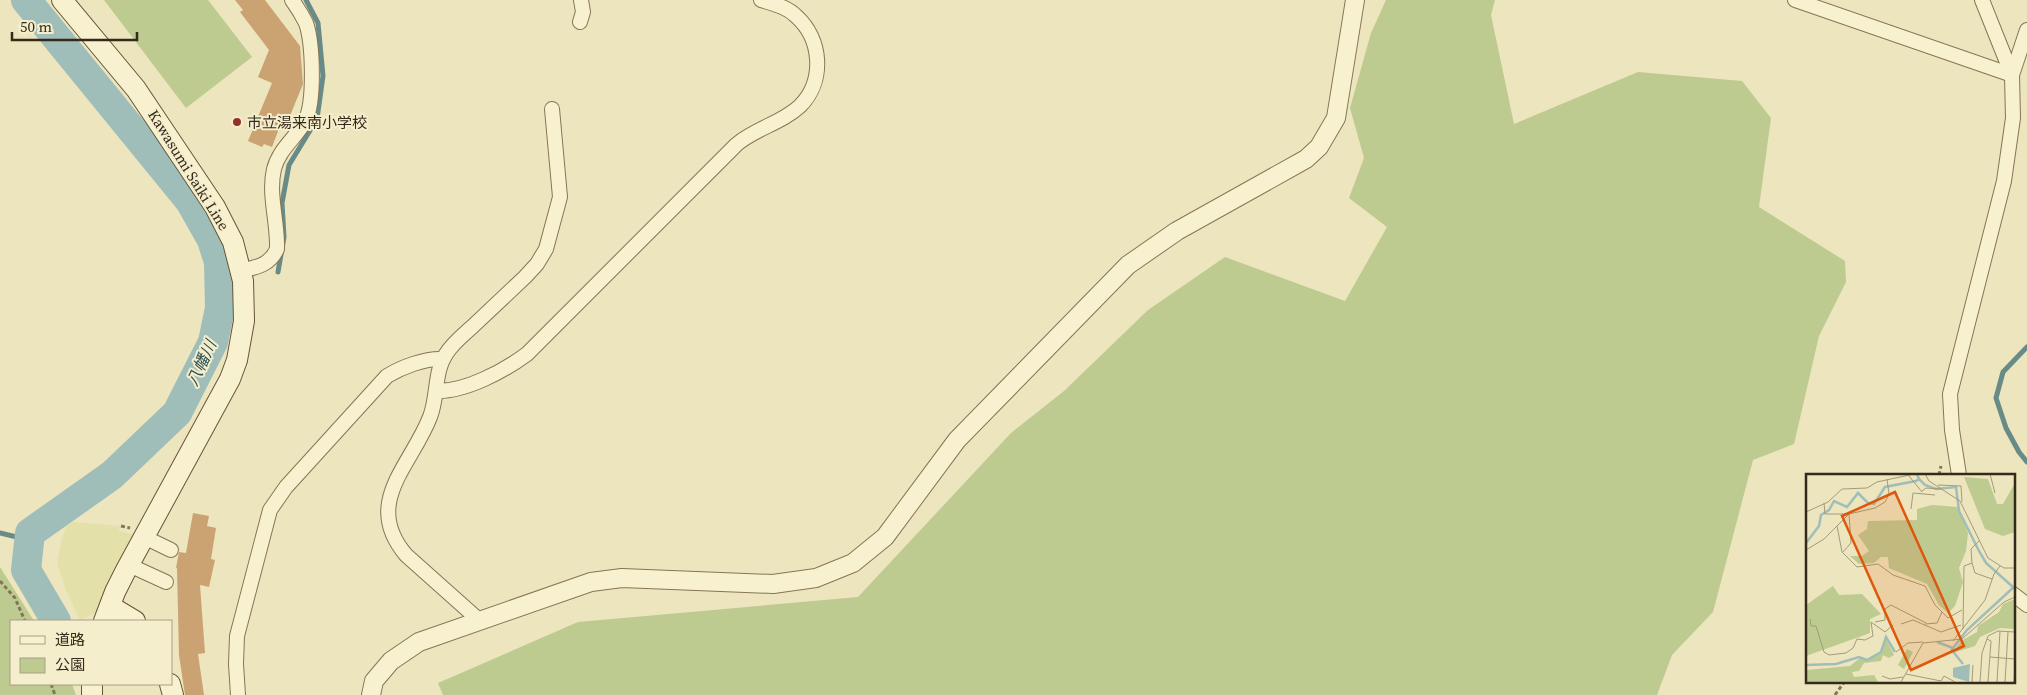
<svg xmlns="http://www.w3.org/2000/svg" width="2027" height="695" font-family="'Source Serif 4','Noto Sans JP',serif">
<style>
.farmland{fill:#e3e0aa}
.green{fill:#bdcb91}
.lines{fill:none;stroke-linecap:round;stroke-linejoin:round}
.stream{stroke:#688b87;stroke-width:5}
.river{stroke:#a0beb9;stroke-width:30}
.building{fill:#cba272}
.minor-casing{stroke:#857556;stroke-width:16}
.tertiary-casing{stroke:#857556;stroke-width:20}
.secondary-casing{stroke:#66553a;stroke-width:22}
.path{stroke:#857556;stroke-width:3;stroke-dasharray:4 2.5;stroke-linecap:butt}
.minor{stroke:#f8f1cf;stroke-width:14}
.tertiary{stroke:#f8f1cf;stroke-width:18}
.secondary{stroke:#f8f1cf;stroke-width:20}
.poi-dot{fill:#933327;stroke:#f5eecc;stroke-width:2}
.labels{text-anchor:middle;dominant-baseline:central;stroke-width:4;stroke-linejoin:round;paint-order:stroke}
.poi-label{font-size:15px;fill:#342a1b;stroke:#f5eecc;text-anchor:start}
.street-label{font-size:15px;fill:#342a1b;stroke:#f5eecc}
.water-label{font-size:16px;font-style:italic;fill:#2a5154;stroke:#f5eecc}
.inset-river{fill:none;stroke:#a0beb9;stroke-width:2.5}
.inset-road{fill:none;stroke:#a39a7c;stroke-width:1}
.view{fill:#df570d;fill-opacity:0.15;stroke:#df570d;stroke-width:2.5}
.inset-edge{fill:none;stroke:#342a1b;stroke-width:2.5}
</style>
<rect width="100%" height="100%" fill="#ede5bd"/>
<path class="farmland" d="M73 522 120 526 119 531 133 534 105 588 96 612 80 620 66 590 57 563 62 538 67 525Z"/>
<g class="green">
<path d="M104 0H208L252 57 186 108Z"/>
<path d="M1386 0H1495L1491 15 1514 124 1638 72 1742 81 1771 118 1759 207 1845 261 1846 282 1819 336 1794 444 1753 460 1713 612 1672 655 1657 695H443L438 683 578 622 858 597 1011 433 1064 391 1148 310 1225 257 1345 301 1387 227 1349 198 1364 158 1350 108 1371 33Z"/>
<path d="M0 567 34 621H11V684H72L76 695H0Z"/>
</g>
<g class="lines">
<g class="stream">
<path d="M278 272 284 237 282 203 289 165 317 119 323 76 318 23 306 0"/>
<path d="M2027 347 2003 372 1996 398 2006 428 2019 452 2027 462"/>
<path d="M0 533 29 540"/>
</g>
<path class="river" d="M26 0 190 201 212 240 219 262 220 308 213 342 177 413 112 475 30 533 26 570 56 621"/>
</g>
<g class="building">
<path d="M235 0H265L300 46 303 84 285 128 280 126 272 147 264 144 262 147 248 141 272 83 258 77 269 50 240 12 243 10Z"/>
<path d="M193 513 209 516 207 526 216 528 211 559 215 560 209 587 200 585 205 653 198 654 204 695H185L179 655 177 568H176L179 552 186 553Z"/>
</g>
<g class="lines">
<defs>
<g id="minor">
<path d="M1795 0 2012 75 2027 30"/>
<path d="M580 22 583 12 581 0"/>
<path d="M241 271C257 267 270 265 277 249 278 222 268 195 274 169 279 149 296 138 305 121 315 103 313 43 306 23 302 15 297 7 292 0"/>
<path d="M436 391C465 392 504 371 527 354L737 144C756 128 782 123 800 106 825 81 822 39 796 16 787 7 774 4 761 0"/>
<path d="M1959 475 1952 430 1950 394 2004 181 2013 118 2012 75 1982 0"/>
<path d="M144 537 171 550"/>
<path d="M129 565 166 582"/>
<path d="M2013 594 2027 605"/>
<path d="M480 621 406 555C362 503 411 466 430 417 438 397 434 372 446 354 452 344 463 335 472 327 490 310 508 293 525 277L537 264 546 249 560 197 552 109"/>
<path d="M238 695 236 664 237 636 270 510 286 487 387 376C402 367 425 358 443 359"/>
</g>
<path id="tertiary" d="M371 695 374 681 391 661 419 642 591 582 622 578 773 584 816 578 853 563 885 537 957 440 1128 265 1177 231 1306 159 1319 147 1336 118 1355 0"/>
<g id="secondary">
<path d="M62 0 136 89 215 207 233 242 243 281 244 321 237 360 230 379 126 570 115 592 104 621"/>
<path d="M110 606 135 621"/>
<path d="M170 684 173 695"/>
<path d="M92 695V684"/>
</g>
</defs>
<use href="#minor" class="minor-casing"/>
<use href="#tertiary" class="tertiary-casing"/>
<use href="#secondary" class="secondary-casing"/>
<g class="path">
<path d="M1939 475 1941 466"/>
<path d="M121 526 130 528"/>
<path d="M0 581 15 598 25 621"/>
<path d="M51 684 55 695"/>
<path d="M1835 695 1845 681"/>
</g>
<use href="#minor" class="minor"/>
<use href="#tertiary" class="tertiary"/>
<use href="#secondary" class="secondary"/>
</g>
<circle class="poi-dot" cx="237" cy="122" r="5"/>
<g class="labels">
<g class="poi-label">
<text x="247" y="122">市立湯来南小学校</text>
</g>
<g class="street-label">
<text transform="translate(189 170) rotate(58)">Kawasumi Saiki Line</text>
</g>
<g class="water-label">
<text transform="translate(201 363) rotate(-65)">八幡川</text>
</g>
</g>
<g transform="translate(1806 474)">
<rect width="209" height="209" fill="#ede5bd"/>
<path d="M158 3 182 5 191 30H197L209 9V58L197 62 179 55ZM126 31 152 33 162 59 160 77 153 94 157 108 149 132 142 139 133 131 121 110 83 94 82 83H75L68 89 53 90 44 82H56L63 77 52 61 61 55 62 47 111 46V35ZM27 112 33 121 56 120 75 140 64 145V159L0 182V131ZM209 125V155L194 154 174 163 169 172 147 179 155 167 171 158 172 152 193 138 197 130ZM80 165 88 181 83 184 77 181 75 187 58 189 53 197 46 198 48 203 68 201 72 208H0V196L44 192 54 184 61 186 75 178ZM101 175 107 178 98 195 92 191Z" fill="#bdcb91"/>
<path d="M164 190 163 208 147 203V194Z" fill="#a0beb9"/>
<path class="inset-river" d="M113 5 119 11 130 15 150 13 153 37 173 77 180 89 207 113M0 69 13 52 15 41 23 36 28 27 41 33 52 19 62 29 68 30 79 13 110 7 113 5 111 0M131 168 147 174 161 156 209 112M145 175 157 190M0 191 30 190 53 183 61 186 75 178 80 163 89 178"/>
<path class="inset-road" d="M119 0 123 7 154 27 182 84 198 94H209M184 0 189 19M103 2 116 18M132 11 155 12 156 28M116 17 120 14 135 15M18 29 19 40H43L45 69 36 79M105 35 107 19 129 21M0 38 22 28 36 15 61 14 71 8 108 0M31 52 36 78 51 93 72 90 87 101 119 112 129 131 142 144 156 136M0 76 18 65 43 40 69 34 79 28 83 20 81 5M166 89 169 99 186 105M4 145 5 152H10L18 178 23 181 40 179 47 174 51 165 59 166 67 162 65 148 79 158 87 151M69 148 79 146V135L85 131 120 149M95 150 107 146 135 158 155 151M119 150 131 149 136 138M157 155 158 92 166 89 165 75 173 67M181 165 185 167 182 208M147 167 179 126 188 100 194 92M90 178 102 169 117 168M184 183 209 185M100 200 135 207 138 202 149 208M76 202 84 205 97 203M95 208 117 169 156 165 198 128 209 123M166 208 167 191M174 208 176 179 182 162 192 157 209 158M191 208 194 157M199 208 202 158M208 208 209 186"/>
<path class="view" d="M89 18 158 172 105 196 36 42Z"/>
<rect width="209" height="209" class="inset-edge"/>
</g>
<rect x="10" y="620" width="162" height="65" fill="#f5eecc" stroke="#a8a085"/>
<rect x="20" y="636" width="25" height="8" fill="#f8f1cf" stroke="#a8a085"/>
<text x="55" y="645" font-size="15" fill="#342a1b">道路</text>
<rect x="20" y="658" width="25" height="15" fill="#bdcb91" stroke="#a8a085"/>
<text x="55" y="670" font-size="15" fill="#342a1b">公園</text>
<path d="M12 32v8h125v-8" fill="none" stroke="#342a1b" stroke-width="2.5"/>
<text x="20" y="32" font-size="15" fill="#342a1b" stroke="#f5eecc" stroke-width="4" paint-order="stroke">50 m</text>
</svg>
